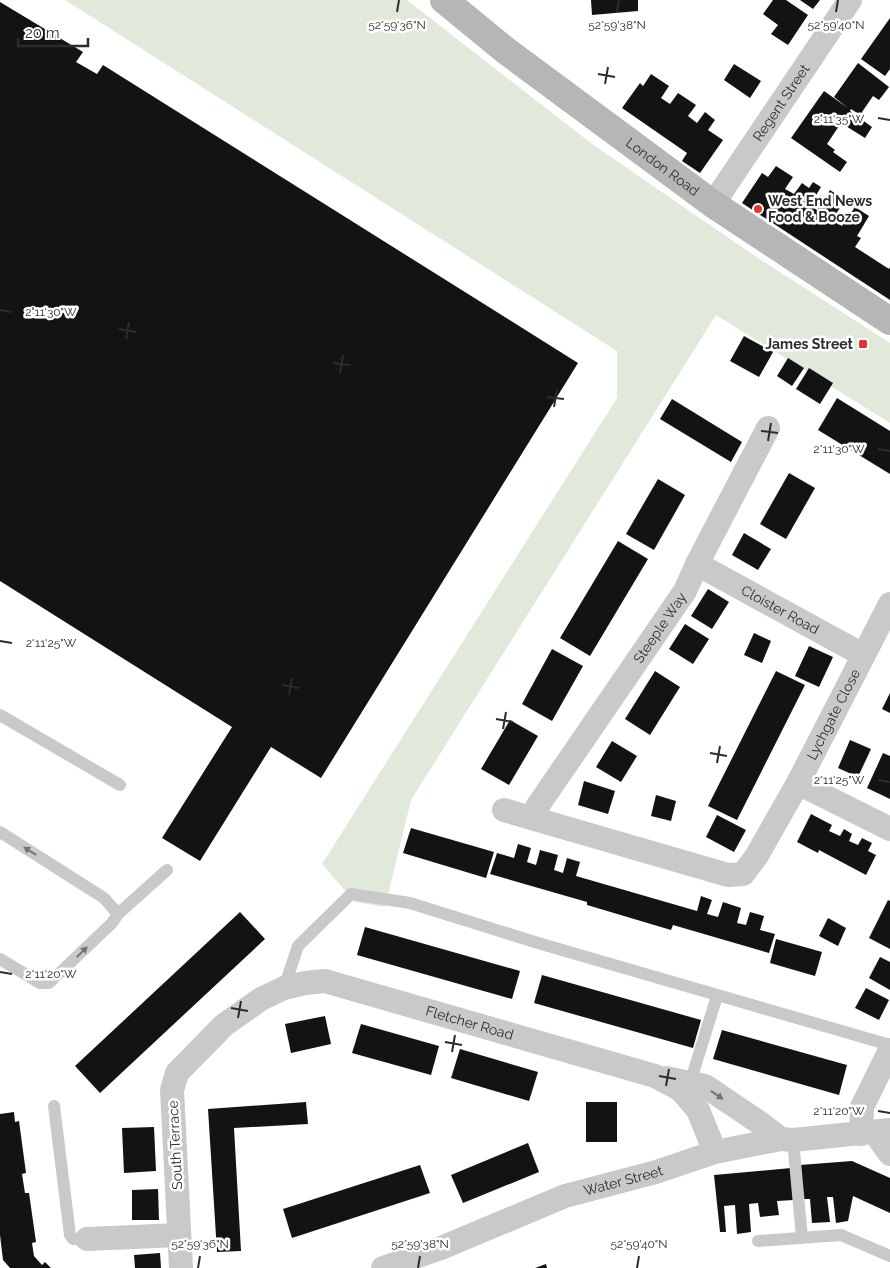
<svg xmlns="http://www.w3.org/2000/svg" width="890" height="1268" font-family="Raleway,sans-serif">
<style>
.green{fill:#e1eada}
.building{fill:#131313}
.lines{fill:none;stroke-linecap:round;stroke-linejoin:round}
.service{stroke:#c9c9c9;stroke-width:12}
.minor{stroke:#c9c9c9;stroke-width:24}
.secondary{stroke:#b6b6b6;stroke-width:28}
.oneway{fill:#737373}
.ticks{fill:none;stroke:#2c2c2c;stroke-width:2}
.poi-dot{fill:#e13530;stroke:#fff;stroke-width:2}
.labels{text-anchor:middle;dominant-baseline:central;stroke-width:5;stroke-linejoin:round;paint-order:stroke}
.street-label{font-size:14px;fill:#2c2c2c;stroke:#fff}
.poi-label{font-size:14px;font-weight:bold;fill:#2c2c2c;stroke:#fff;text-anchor:start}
.ticks-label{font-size:12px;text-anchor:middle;fill:#2c2c2c;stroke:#fff;stroke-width:5;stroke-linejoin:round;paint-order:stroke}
</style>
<rect width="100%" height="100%" fill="#fff"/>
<path class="green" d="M65 0H407L592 144 752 254 890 343V423L716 315 411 800 385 907 355 902 322 864 617 398V351Z"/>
<g class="building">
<path d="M591 0H638V11L592 15Z"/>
<path d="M773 0H786L808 15 788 45 771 34 778 25 763 14Z"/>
<path d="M800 0H820L813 9Z"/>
<path d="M0 2 83 52 76 62 97 74 103 65 578 363 321 778 271 747 200 861 162 838 232 727 0 581Z"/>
<path d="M890 18V69L885 76 861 59Z"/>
<path d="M858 63 889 87 879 100 873 96 860 115 851 109 850 111 872 127 865 138 841 123 827 144 835 150 833 152 847 162 840 172 791 138 824 91 848 108 834 97Z"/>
<path d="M734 64 761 81 750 98 724 80Z"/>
<path d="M651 74 669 86 661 98 670 104 678 93 696 105 688 116 697 123 705 112 715 120 708 130 723 140 700 173 682 161 687 153 622 108 640 83 643 86Z"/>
<path d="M776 166 793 177 785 189 794 194 802 183 809 188 813 182 821 187 810 205 817 210 830 190 845 200 832 220 842 226 855 207 869 216 857 236 861 238 855 247 889 269 890 267V300L742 203 762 173 768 177Z"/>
<path d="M744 336 773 352 759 377 730 361Z"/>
<path d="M788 358 804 368 792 386 777 376Z"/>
<path d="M809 368 833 383 820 404 796 389Z"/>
<path d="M837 398 890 431V474L818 430Z"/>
<path d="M672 399 742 442 731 462 660 419Z"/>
<path d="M789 473 815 488 786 539 760 524Z"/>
<path d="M658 479 685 495 654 550 626 534Z"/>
<path d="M744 533 771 549 758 570 732 555Z"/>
<path d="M618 541 648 559 590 656 560 638Z"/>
<path d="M708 589 729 602 712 629 691 616Z"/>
<path d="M685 624 709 639 693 664 669 649Z"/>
<path d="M754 633 771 641 762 663 744 655Z"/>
<path d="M809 646 833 657 819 687 795 676Z"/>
<path d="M552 649 583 666 552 721 522 704Z"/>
<path d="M655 671 680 687 650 735 625 719Z"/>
<path d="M776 671 805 685 737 820 708 806Z"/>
<path d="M890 693V713L882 709Z"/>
<path d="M510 720 538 736 509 785 481 769Z"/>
<path d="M850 740 871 749 858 777 838 768Z"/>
<path d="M612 741 637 756 621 782 596 767Z"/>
<path d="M883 753 890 756V799L867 788Z"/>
<path d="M584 781 615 791 608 814 578 805Z"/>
<path d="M656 795 676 801 671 821 651 816Z"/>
<path d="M811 814 832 825 829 831 840 836 844 829 852 834 849 841 858 845 862 838 872 843 868 851 876 855 866 875 819 850 818 853 797 842Z"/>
<path d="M717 815 746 830 734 852 706 837Z"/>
<path d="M411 828 494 852 486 878 403 853Z"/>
<path d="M518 844 531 848 527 862 536 865 540 850 558 855 554 870 563 873 567 858 580 862 576 876 697 911 701 896 712 900 707 914 718 917 723 902 741 908 737 923 746 925 750 912 764 916 760 930 775 934 769 953 673 925 671 930 587 905V902L490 874 497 853 514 858Z"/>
<path d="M888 900 890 901V949L869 938Z"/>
<path d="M240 912 265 939 100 1093 75 1066Z"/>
<path d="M828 918 846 928 838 946 819 936Z"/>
<path d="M365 927 520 971 512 999 357 955Z"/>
<path d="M776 939 822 952 815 976 770 963Z"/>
<path d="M880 957 890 962V990L869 978Z"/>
<path d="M542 975 701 1020 693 1048 534 1003Z"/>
<path d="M866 988 889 1000 879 1020 855 1008Z"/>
<path d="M325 1016 331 1044 291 1053 285 1024Z"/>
<path d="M361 1024 439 1046 431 1075 352 1053Z"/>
<path d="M722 1030 847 1065 839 1095 713 1059Z"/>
<path d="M460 1049 538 1072 529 1101 451 1078Z"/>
<path d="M306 1102 308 1124 234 1128 241 1251 217 1252 208 1109Z"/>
<rect x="586" y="1102" width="31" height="40"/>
<path d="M14 1112 15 1122 19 1121 26 1173 22 1174 25 1193H29L36 1242 32 1243 34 1256 42 1265 45 1262 51 1268H10L3 1260 0 1235V1114Z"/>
<path d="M154 1127 156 1171 124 1173 122 1128Z"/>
<path d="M528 1143 539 1172 463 1203 451 1175Z"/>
<path d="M852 1161 890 1178V1213L853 1196 848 1221 836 1223 833 1197H827L830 1222 812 1223 810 1199H802L800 1165Z"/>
<path d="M420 1165 430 1193 292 1238 283 1209Z"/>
<path d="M791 1168 794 1200 777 1201 779 1215 760 1217 758 1203 749 1204 751 1232 737 1234 735 1205 724 1206 726 1232H720L714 1175Z"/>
<path d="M158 1189 159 1220H132V1190Z"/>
<path d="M160 1253 161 1268H135L134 1255Z"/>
<path d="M546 1264 547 1268H535Z"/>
</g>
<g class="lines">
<g class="service">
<path d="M0 715 120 785"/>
<path d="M0 832 104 898 118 914 112 923 49 983H40L0 959"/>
<path d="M118 914 167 870"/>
<path d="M284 988 298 946 351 894 410 903 538 943 890 1045"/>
<path d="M690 1083 717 996"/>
<path d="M54 1106 70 1235 73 1239H87"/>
<path d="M793 1140 802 1238"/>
<path d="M758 1241 841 1235 890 1256"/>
</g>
<g class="minor">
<path id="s1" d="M713 204 850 0"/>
<path id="s2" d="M697 564 863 655"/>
<path d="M798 783 890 829"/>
<path id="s3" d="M504 810 728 875 743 874 756 857 798 783 890 604"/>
<path id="s4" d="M531 817 539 804 685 591 697 564 768 428"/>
<path d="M666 1078 705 1086 760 1123 781 1139"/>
<path d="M874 1132 890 1154"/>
<path d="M861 1134 862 1107 890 1050"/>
<path d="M87 1239 179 1235"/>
<path id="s5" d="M181 1268 172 1090 177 1073 224 1025 261 999 284 988 305 983 325 981 655 1076 681 1090 698 1110 715 1152"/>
<path id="s6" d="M383 1268 441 1248 565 1196 656 1172 715 1152 781 1139 793 1140 890 1130"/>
</g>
<path class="secondary" id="s7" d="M444 0 505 50 713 204 890 321"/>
</g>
<defs><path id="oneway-solid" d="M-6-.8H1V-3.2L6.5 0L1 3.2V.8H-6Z" transform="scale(1.25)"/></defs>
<g class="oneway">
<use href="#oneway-solid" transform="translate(30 851) rotate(-148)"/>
<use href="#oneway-solid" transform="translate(82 952) rotate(-44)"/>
<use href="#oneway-solid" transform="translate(717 1095) rotate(34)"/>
</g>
<path class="ticks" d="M397 12 399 0M617 12 619 0M836 12 838 0M598 74 615 77M605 84 608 67M878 118 890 120M0 310 12 312M119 329 136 332M126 339 129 322M333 363 350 365M340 373 343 355M547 397 564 399M554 407 557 389M761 431 778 433M768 441 771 423M878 449 890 451M0 641 12 643M282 685 299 688M289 695 292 678M496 719 513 722M503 729 506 712M710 753 727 756M717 763 720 746M878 780 890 782M0 972 12 974M231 1008 248 1011M238 1018 241 1001M445 1042 462 1045M452 1052 455 1035M659 1076 676 1079M666 1086 669 1069M878 1111 890 1113M198 1268 200 1256M418 1268 420 1256M637 1268 639 1256"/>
<g class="poi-dot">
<circle cx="758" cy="209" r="5"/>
<rect x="858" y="339" width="10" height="10" rx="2.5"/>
</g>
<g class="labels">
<g class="street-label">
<text stroke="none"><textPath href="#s1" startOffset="122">Regent Street</textPath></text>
<text stroke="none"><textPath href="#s7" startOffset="275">London Road</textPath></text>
<text stroke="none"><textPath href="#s2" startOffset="95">Cloister Road</textPath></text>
<text stroke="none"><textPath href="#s4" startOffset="229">Steeple Way</textPath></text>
<text stroke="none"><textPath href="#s3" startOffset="432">Lychgate Close</textPath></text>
<text stroke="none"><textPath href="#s5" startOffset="526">Fletcher Road</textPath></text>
<text transform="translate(175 1145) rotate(-93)">South Terrace</text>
<text stroke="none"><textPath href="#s6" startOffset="256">Water Street</textPath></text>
</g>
<g class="poi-label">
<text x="768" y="201">West End News<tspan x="768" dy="16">Food &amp; Booze</tspan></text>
<text x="853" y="344" text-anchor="end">James Street</text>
</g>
</g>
<g class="ticks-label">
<text x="397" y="29">52°59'36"N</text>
<text x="617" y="29">52°59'38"N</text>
<text x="836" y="29">52°59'40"N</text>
<text x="839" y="123">2°11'35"W</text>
<text x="51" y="316">2°11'30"W</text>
<text x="839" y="453">2°11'30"W</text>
<text x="51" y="647">2°11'25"W</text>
<text x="839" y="784">2°11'25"W</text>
<text x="51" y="978">2°11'20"W</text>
<text x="839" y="1115">2°11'20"W</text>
<text x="200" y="1248">52°59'36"N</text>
<text x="420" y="1248">52°59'38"N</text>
<text x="639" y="1248">52°59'40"N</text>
</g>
<path d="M18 38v8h70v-8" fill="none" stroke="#2c2c2c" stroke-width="2.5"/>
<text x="25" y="38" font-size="15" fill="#2c2c2c" stroke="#ffffff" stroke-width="4" paint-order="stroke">20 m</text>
</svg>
